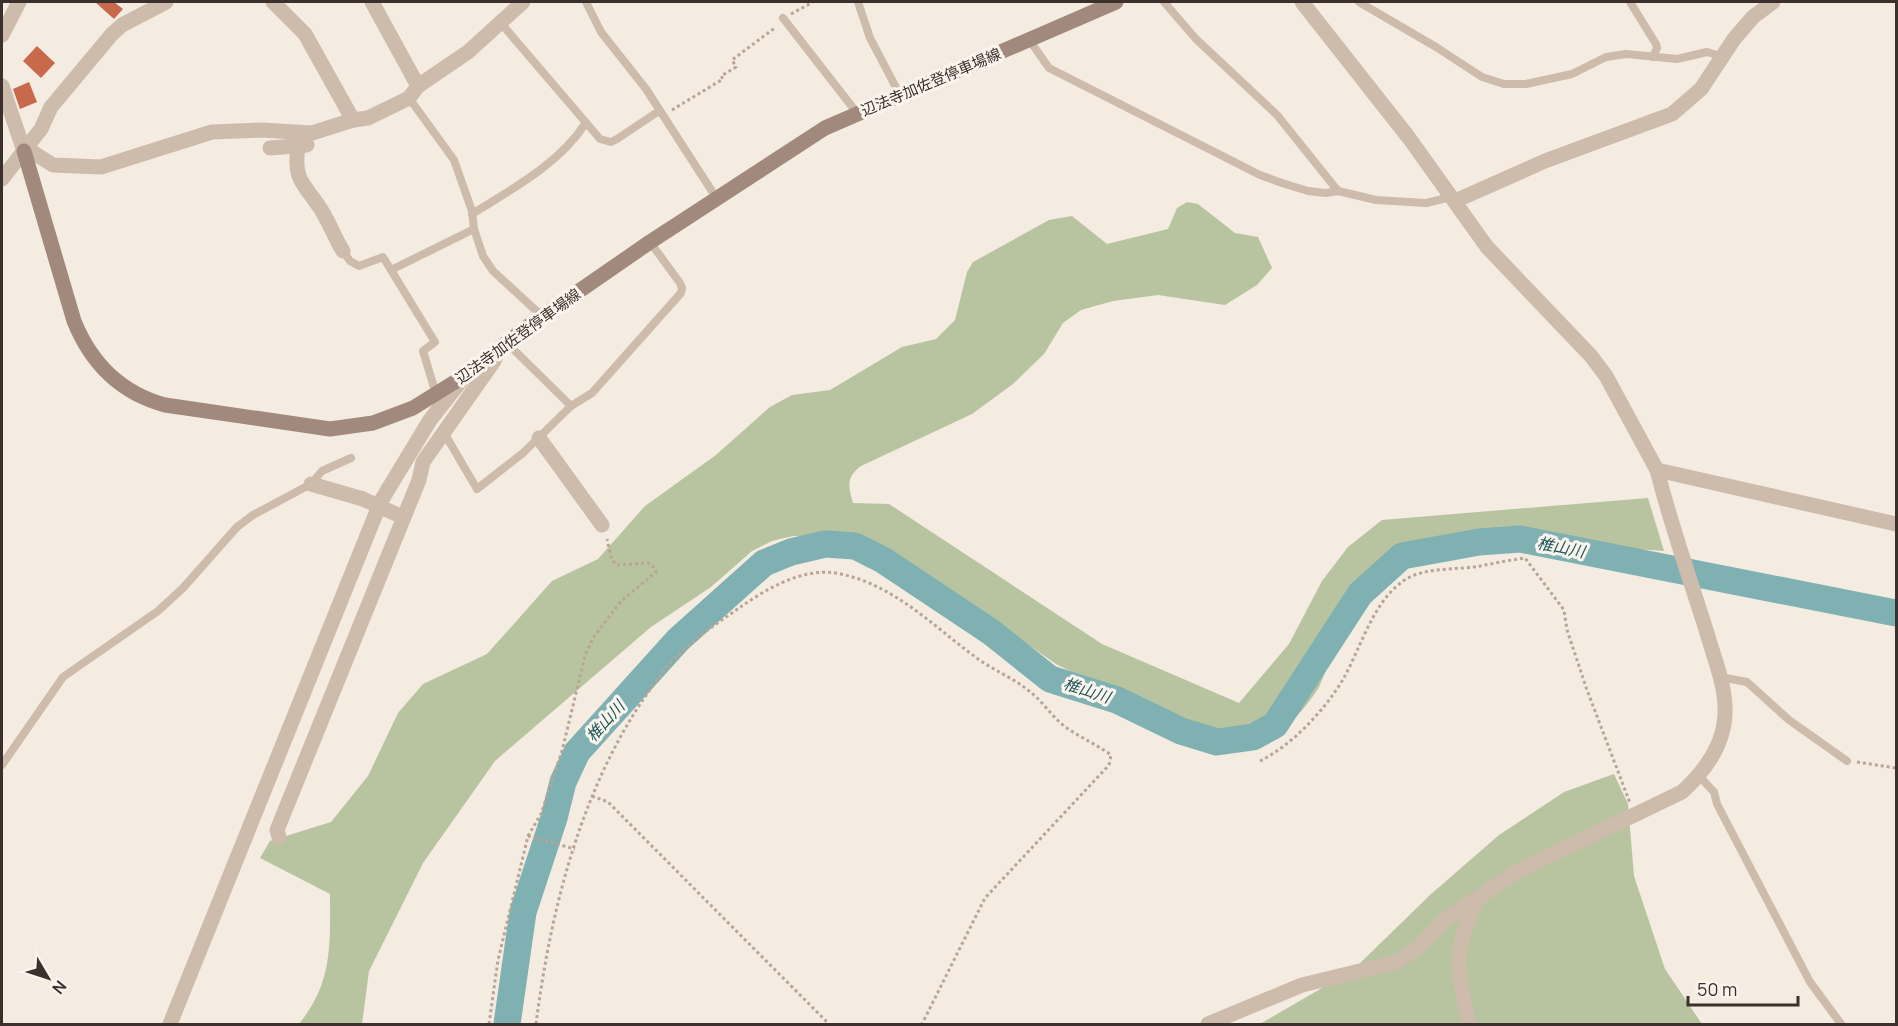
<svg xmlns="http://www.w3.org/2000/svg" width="1898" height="1026" font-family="Manrope,'Noto Sans JP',sans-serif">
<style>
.green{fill:#b8c4a0}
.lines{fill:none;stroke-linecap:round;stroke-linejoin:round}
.river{stroke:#7fb0b2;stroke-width:27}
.building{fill:#c8694b}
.path{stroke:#b9a596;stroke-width:3;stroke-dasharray:3 3;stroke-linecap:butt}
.service{stroke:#cdbbac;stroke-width:8}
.minor{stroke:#cdbbac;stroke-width:15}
.tertiary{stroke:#cdbbac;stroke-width:15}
.secondary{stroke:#a18a7d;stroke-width:15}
.minor-bridge{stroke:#cdbbac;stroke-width:15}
.labels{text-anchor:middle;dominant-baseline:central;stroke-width:6;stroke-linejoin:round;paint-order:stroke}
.street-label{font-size:15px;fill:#3b302b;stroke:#fbf5ee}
.water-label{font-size:16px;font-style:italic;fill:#1f5a5e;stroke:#fbf5ee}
</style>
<rect width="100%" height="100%" fill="#f4ebe1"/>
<g class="green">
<path d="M1187 202 1198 204 1235 233 1258 237 1272 268 1257 285 1225 305 1158 295 1113 301 1081 310 1063 323 1044 354 1013 384 972 414 861 466C846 477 848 486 853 503L889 504 1102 644 1239 703 1289 644 1322 581 1348 547 1382 520 1648 498 1664 551 1452 535 1393 548 1368 570 1319 687C1310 702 1290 727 1274 735 1258 743 1222 741 1204 739L1056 664 887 547 863 539 841 537 793 536 772 541 752 551 711 587 651 627 495 761 423 863 369 971 362 1024H299C333 982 330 945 330 894L260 858 270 841 331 822 368 776 398 713 423 684 487 654 552 581 598 559 645 506 716 455 770 407 792 395 830 390 902 347 936 339 955 320 967 272 973 262 1049 220 1072 216 1107 244 1168 229 1177 208Z"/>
<path d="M1614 774 1628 804 1634 876 1665 969 1702 1024H1260L1353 970 1430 895 1499 835 1564 792Z"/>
</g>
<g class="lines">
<path class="river" d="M507 1024 523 912 554 818 563 782 577 752 678 640 764 563 791 552 825 544 855 546 883 560 991 632 1050 679 1117 700 1181 731 1217 742 1253 737 1275 725 1360 594 1402 556 1479 542 1520 539 1896 613"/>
</g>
<g class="building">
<path d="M95 2H114L123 9 114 19Z"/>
<path d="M37 46 55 63 41 78 23 61Z"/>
<path d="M29 82 37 102 20 109 13 89Z"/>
</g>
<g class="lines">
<g class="path">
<path d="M791 14 813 2"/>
<path d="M672 110 723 79 721 76 736 67 732 60 776 27"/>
<path d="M1260 761C1292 745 1323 712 1342 681 1361 649 1373 598 1408 578 1428 567 1458 570 1480 566 1495 563 1510 560 1525 558L1564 610 1567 630 1587 690 1630 803"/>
<path d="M1857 762 1896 768"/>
<path d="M592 796 608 802 829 1024"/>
<path d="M528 836 541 814 562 751 585 656 593 638 621 601 656 572 655 568 648 563 616 565 611 557 607 539"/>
<path d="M489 1024 498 960 528 836 575 849"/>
<path d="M536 1024C552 899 587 765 668 666 688 642 715 625 739 608 768 588 804 566 841 574 897 586 937 630 981 661 999 673 1019 681 1035 696 1045 705 1053 717 1064 726 1079 737 1096 744 1111 755L1109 765 985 898 922 1024"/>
</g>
<g class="service">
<path d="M586 2 601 32 646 89 717 199"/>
<path d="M858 2 870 38 900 95"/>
<path d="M1164 2 1196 39 1277 115 1338 191"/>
<path d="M1359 2 1436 47 1482 77 1504 84H1526L1572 74 1606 57 1626 54 1677 59 1707 52 1724 57"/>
<path d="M1630 2 1656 44 1657 48 1653 57"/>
<path d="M783 18 857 113"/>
<path d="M499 21 600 139 611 142 617 139 659 111"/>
<path d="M1030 41 1049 68 1260 175 1282 183 1308 191 1326 193 1338 191 1376 200 1426 203 1451 197"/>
<path d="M409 98 454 160 472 211 474 229 483 256 493 271 543 317"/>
<path d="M472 214C512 189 559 164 585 124"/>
<path d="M343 251 350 261 359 266 383 257 435 342 423 351 436 394"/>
<path d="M391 270 474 229"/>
<path d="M507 343 571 406 592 393 681 293 682 288 680 283 650 242"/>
<path d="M443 431 477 489 523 453 571 406"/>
<path d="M1720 677 1747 682 1789 720 1847 761"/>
<path d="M2 765 63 677 158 611 183 588 237 527 253 515 311 484 322 471 351 458"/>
<path d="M1700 777 1714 792 1717 804 1810 982 1841 1024"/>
</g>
<g class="minor">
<path d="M273 2 305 34 353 120 368 118 409 98 418 86 468 52 523 2"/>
<path d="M372 2 418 86"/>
<path d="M2 35 19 2"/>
<path d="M2 86 24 151"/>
<path d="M298 147C293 181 304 183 320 208 329 221 334 237 343 251"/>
<path d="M270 148 307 145"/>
<path d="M24 151 34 153 53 165 101 167 212 132 261 130 312 133 353 120"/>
<path d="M2 179 41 129 51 107 112 34 122 25 166 2"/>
<path d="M1455 201 1545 161 1672 114 1701 89 1734 39 1753 17 1773 2"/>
<path d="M539 438 602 525"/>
<path d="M311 484 363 499"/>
<path d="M279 837 277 830 419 480 423 462 494 361 498 350"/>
<path d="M1208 1024 1302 985 1397 962 1421 945 1443 921 1518 871 1682 792C1705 771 1726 743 1725 709 1725 684 1714 658 1707 633 1690 579 1671 525 1657 470"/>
<path d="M1469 1024C1457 967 1451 952 1479 898"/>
</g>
<g class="tertiary">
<path d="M1302 2 1409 138 1487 247 1591 356 1606 376 1657 470 1896 524"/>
<path d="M170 1024 381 501 430 420 464 377"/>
</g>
<path class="secondary" d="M24 151 74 321C91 363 121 393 165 405L330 429 373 423 413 408 466 375 527 327 650 242 825 128 1116 2"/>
<path class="minor-bridge" d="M363 499 396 514"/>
</g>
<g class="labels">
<g class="street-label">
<text transform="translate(931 82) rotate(-23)">辺法寺加佐登停車場線</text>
<text transform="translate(518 336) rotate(-36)">辺法寺加佐登停車場線</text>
</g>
<g class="water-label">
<text transform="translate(1561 547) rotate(11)">椎山川</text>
<text transform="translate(1087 690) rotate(18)">椎山川</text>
<text transform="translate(605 721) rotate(-48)">椎山川</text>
</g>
</g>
<rect width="1898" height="1026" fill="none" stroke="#3b302b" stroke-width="6"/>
<g transform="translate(48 978) rotate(129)" stroke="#fbf5ee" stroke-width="4.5" paint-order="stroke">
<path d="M0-4.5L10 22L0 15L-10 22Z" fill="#3b302b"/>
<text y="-9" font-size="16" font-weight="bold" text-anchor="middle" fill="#3b302b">N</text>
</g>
<path d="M1688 996v9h110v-9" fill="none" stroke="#3b302b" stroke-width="3"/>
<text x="1697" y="996" font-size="18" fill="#3b302b" stroke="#fbf5ee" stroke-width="4.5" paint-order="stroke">50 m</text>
</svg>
